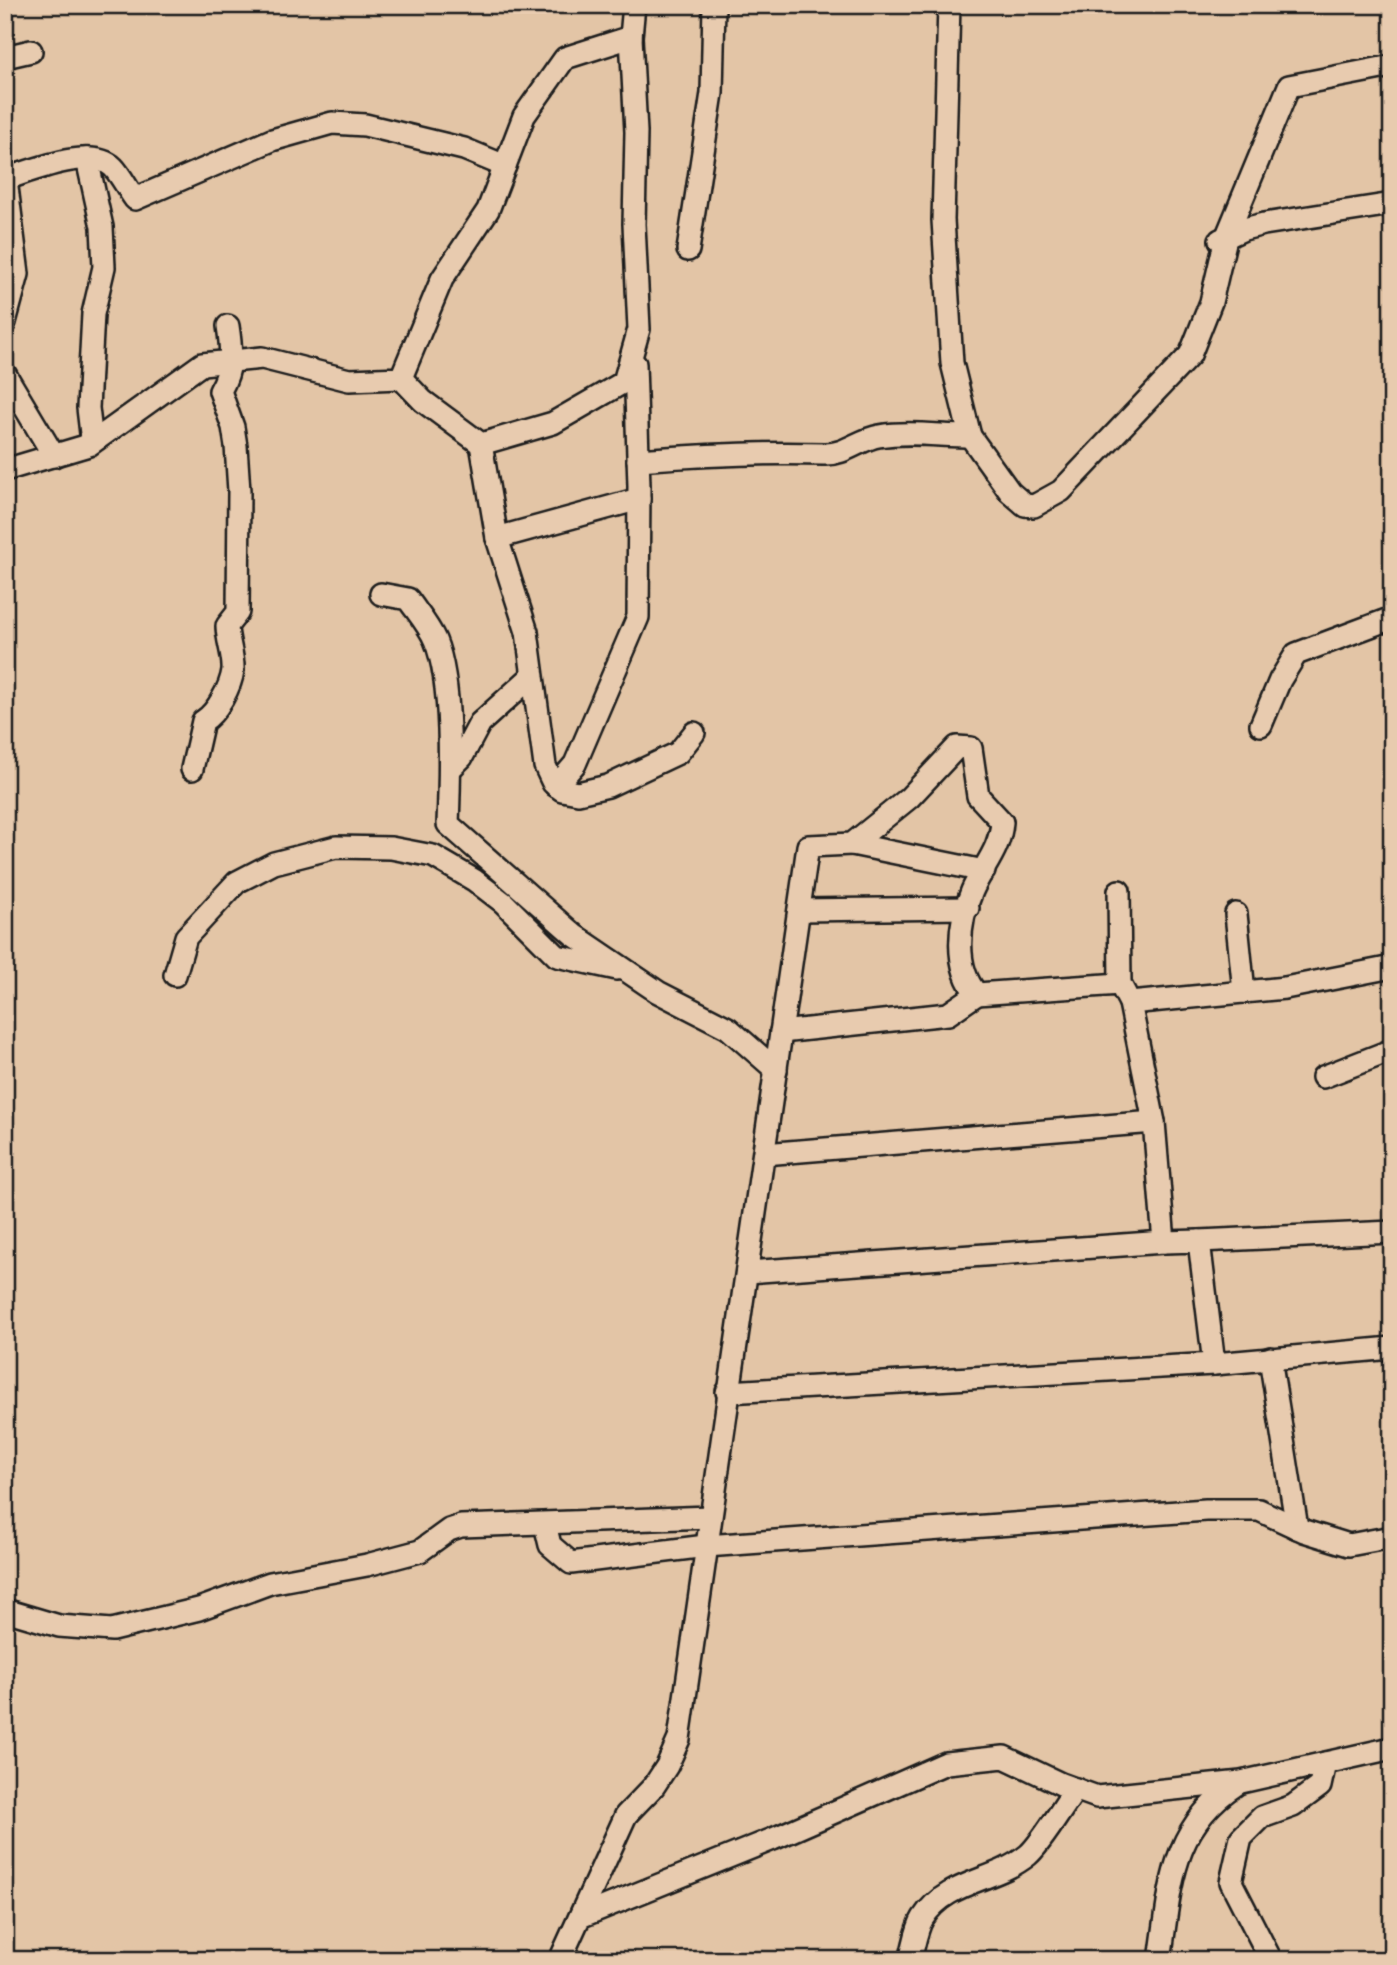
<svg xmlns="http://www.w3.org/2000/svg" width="1397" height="1965" font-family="'Comic Neue',sans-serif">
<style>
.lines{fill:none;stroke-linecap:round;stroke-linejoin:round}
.minor-casing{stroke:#1c1c1c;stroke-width:26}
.minor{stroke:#e8cbaf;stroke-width:21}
</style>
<rect width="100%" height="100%" fill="#e3c5a6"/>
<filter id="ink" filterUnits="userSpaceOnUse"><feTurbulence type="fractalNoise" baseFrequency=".0143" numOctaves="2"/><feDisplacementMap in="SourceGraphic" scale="14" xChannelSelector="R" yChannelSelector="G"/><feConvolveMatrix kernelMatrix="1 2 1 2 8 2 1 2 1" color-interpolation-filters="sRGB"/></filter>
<g filter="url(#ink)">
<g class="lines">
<defs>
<g id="minor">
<path d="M949 5 943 220 952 363 970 436 1010 492 1025 505 1034 506 1061 491 1190 355 1211 302 1226 238 1289 86 1392 66"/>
<path d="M5 57 31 51"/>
<path d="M87 159 102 227 104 267 93 314 88 408 92 442"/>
<path d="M5 179C32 171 90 146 113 167 121 175 128 190 135 199L272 140 332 123 365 125 464 149 505 166"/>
<path d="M1220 240 1244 229 1264 224 1392 204"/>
<path d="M688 250 712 93 714 5"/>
<path d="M5 322 18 274 6 179"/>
<path d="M5 374 54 456"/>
<path d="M401 378 423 401 481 444 553 423 624 382 639 329 634 224 636 132 631 37"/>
<path d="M481 444 497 538 527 632 545 766 553 783 562 790 578 793 608 786 678 753 694 733"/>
<path d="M638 460C700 455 762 452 824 454 845 455 860 439 879 436 908 431 941 436 970 436"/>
<path d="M5 470 89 445 202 364 262 358 349 380 401 378 442 279 488 210 524 116 565 58 631 37 634 5"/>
<path d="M497 538 639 499"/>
<path d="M381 594 408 599C417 612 429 626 435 640 453 683 450 775 448 824L574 935 658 992 728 1028 776 1070"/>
<path d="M1261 725 1280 680 1296 654 1392 618"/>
<path d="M192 769 203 721C217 713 231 686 233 670 234 656 227 640 227 626L238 612 239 491 236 446 233 427 220 391C233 368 232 352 228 326"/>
<path d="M450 769 462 757 480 723 532 676"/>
<path d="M556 786 575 764 638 617 639 486 635 364"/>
<path d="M852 844 984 871"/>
<path d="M1119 891 1120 984"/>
<path d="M799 910 968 908"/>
<path d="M1236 914 1244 992"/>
<path d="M175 975 186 937 237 882 274 863 336 847 391 848 433 856 474 880 504 903 557 956 617 969"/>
<path d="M1130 1003 1285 988 1392 967"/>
<path d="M781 1032 948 1014 977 994"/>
<path d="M1323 1077 1392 1050"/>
<path d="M764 1154 1154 1122"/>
<path d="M1199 1241 1392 1232"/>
<path d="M748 1272 1164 1242"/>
<path d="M1270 1358 1297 1528"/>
<path d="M727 1392 1214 1364"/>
<path d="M545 1524 550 1545 571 1563 706 1546 1206 1510H1259L1304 1531 1349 1545 1392 1537"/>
<path d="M5 1610 59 1626 112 1630 199 1609 270 1583 367 1565 420 1551 449 1530 461 1526 710 1517"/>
<path d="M580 1917 773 1839 946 1763 1004 1757 1061 1784 1097 1797 1241 1782 1392 1748"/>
<path d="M560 1960 626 1815 654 1786 667 1766 679 1739 808 846 852 844 909 798 957 747 971 748 978 796 1002 822C1000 850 983 866 972 891 958 923 954 968 977 994L1120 984 1130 1003 1154 1122 1164 1242 1199 1241 1214 1364 1392 1348"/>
<path d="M910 1960C914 1947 916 1929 923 1918 947 1880 995 1882 1028 1855 1042 1843 1063 1806 1076 1789"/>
<path d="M1160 1960C1171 1887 1170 1828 1237 1784"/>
<path d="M1271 1960 1231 1882 1241 1838 1262 1817 1293 1806 1320 1786 1325 1763"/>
</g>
</defs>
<use href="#minor" class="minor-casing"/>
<use href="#minor" class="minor"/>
</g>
</g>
<rect width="1397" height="1965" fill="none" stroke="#e8cbaf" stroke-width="28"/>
<rect x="14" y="14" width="1369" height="1937" fill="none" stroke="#1c1c1c" stroke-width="2.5" filter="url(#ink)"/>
</svg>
